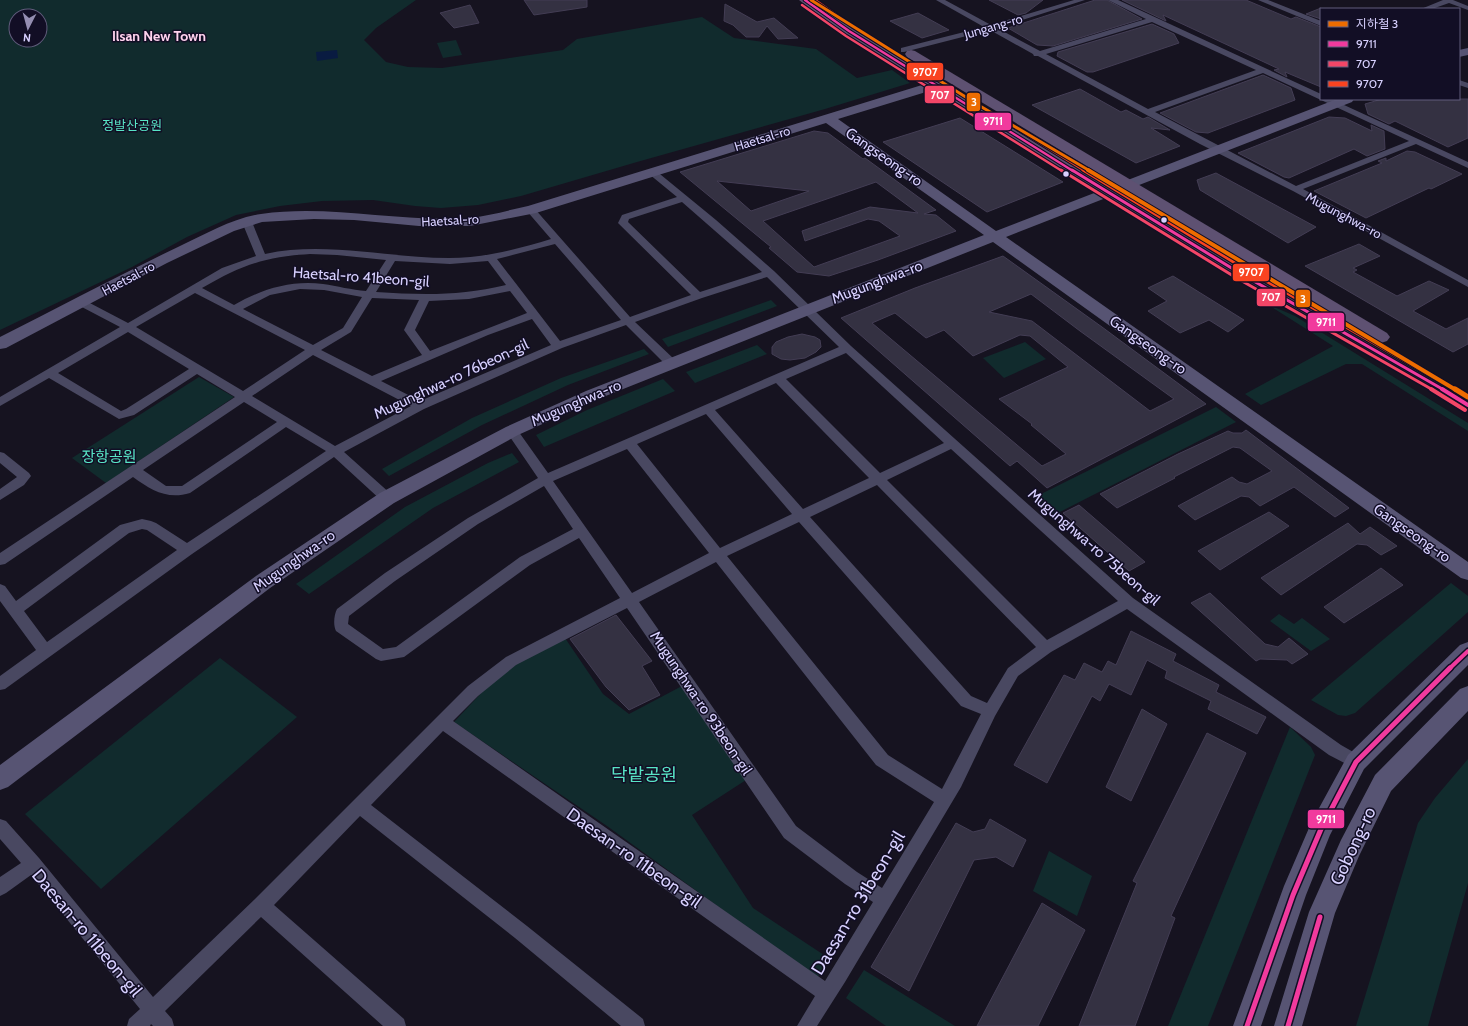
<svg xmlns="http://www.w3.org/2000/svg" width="1468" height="1026" font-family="Cabin,'Noto Sans KR',sans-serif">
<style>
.green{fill:#112b2d;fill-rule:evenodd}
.water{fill:#091b41}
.building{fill:#343142;stroke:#433d54;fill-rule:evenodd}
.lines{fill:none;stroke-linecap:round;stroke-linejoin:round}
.street{fill:#494861;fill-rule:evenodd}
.secondary{fill:#575473;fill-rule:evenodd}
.primary{fill:#5e5172;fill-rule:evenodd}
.bus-1-far3-casing{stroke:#120e25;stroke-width:4.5}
.bus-1-far2-casing{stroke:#120e25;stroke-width:5.5}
.bus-1-far1-casing{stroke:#120e25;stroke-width:7}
.bus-1-casing{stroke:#120e25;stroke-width:8}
.bus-2-far2-casing{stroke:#120e25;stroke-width:4.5}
.bus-2-far1-casing{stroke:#120e25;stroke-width:5.5}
.bus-2-casing{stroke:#120e25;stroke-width:7}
.bus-3-far2-casing{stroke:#120e25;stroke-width:4.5}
.bus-3-far1-casing{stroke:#120e25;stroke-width:5.5}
.bus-3-casing{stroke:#120e25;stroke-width:7}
.bus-1-far3{stroke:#f13a9d;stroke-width:2.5}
.bus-1-far2{stroke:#f13a9d;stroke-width:3}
.bus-1-far1{stroke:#f13a9d;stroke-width:4}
.bus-1{stroke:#f13a9d;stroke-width:5}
.bus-2-far2{stroke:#f34667;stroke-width:2.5}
.bus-2-far1{stroke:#f34667;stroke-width:3}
.bus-2{stroke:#f34667;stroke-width:4}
.bus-3-far2{stroke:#f94320;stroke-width:2.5}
.bus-3-far1{stroke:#f94320;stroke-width:3}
.bus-3{stroke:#f94320;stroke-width:4}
.metro-1-far2-casing{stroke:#120e25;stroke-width:5}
.metro-1-far1-casing{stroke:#120e25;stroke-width:6}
.metro-1-casing{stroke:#120e25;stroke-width:8}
.metro-1-far2{stroke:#ed6c00;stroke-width:3}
.metro-1-far1{stroke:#ed6c00;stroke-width:4}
.metro-1{stroke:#ed6c00;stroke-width:5}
.bus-dot{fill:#d8d1ff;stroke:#120e25;stroke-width:1.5}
.labels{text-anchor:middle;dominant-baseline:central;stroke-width:3;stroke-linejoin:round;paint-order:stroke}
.far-street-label{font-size:13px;fill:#d8d1ff;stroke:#120e25}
.far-park-label{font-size:13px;fill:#58e4c5;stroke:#120e25}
.far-quarter-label{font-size:14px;font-weight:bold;fill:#ffd3ee;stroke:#120e25}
.street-label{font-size:15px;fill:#d8d1ff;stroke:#120e25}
.park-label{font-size:15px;fill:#58e4c5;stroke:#120e25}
.near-park-label{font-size:18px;fill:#58e4c5;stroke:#120e25}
.near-street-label{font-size:18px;fill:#d8d1ff;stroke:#120e25}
.line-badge{stroke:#120e25;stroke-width:1.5}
.badge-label{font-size:11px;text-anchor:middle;font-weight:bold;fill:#fff}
</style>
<rect width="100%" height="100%" fill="#161320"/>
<g class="green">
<path d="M0 0H416L376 28 364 40 386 62 408 67 442 68 563 50 577 39 702 17 734 38 816 49 857 78 892 70 910 83 825 109 637 162 521 196 478 205 441 208 415 206 373 200 322 201 280 206 236 215 187 237 132 267 0 330ZM16 16H40V40H16Z"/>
<path d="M456 40 462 55 443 58 437 43Z"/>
<path d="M771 300 777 306 668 347 662 339Z"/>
<path d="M1267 304 1295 316 1468 423V431L1362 364H1346L1261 405 1245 394 1333 346Z"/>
<path d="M1025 342 1046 359 1004 378 983 358Z"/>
<path d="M757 345 767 354 695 383 686 372Z"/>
<path d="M644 349 649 354 568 385 482 425 389 476 382 469 472 418 561 378Z"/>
<path d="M199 377 234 397 106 483 72 458Z"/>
<path d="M663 379 675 391 544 447 536 435 587 410Z"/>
<path d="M1216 407 1236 422 1052 516 1033 498Z"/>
<path d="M512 453 519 462 433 508 309 594 296 584 405 507 488 463Z"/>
<path d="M1451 583 1468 596V612L1355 713 1346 716 1338 715 1311 700Z"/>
<path d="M1279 614 1294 624 1302 618 1330 639 1311 651 1270 621Z"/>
<path d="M565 638 603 694 629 714 682 686 746 780 692 815 753 908 830 959 817 978 607 826 454 722 486 688 515 664Z"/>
<path d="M220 658 297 717 101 889 25 814Z"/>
<path d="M1290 727 1311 747 1315 755 1208 1026H1168Z"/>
<path d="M1468 759V883L1428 1026H1356L1418 823 1435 798Z"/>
<path d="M1049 851 1092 876 1077 916 1033 891Z"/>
<path d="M864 970 955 1026H886L846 998Z"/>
</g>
<path class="water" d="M337 50 338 58 317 61 316 52Z"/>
<g class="building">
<path d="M524 0H587V7L534 15Z"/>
<path d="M989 0H1043L1026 13 1018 15Z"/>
<path d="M1095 0H1107L1142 19 1053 46 1037 45 1008 28Z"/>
<path d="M1122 0H1246L1291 19 1296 17 1321 27V87L1285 72 1287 77 1274 70 1279 69 1163 15 1166 21Z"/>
<path d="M725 4 757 22 774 18 798 38 778 39 767 26 759 37H746L733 25 724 21Z"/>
<path d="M470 5 479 23 454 28 440 13Z"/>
<path d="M1321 8V19L1306 14Z"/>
<path d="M918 13 949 30 922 38 890 21Z"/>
<path d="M1152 24 1174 34 1179 43 1093 72H1087L1057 56 1058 52Z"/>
<path d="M1263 75 1291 88 1295 100 1208 133 1196 132 1160 113Z"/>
<path d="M1080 89 1121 112 1126 110 1143 119 1148 117 1170 130 1151 128 1180 146 1136 163 1032 105Z"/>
<path d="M1382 99H1468V138L1448 147 1395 121 1389 124 1368 114 1365 104Z"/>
<path d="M1329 117 1345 118 1372 131 1371 125 1384 131 1385 149 1367 156 1354 149 1289 178 1284 177 1238 153Z"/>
<path d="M960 118 1063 182 987 212 883 142Z"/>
<path d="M814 131 828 133 863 159 865 158 936 210 924 214 936 215 956 231 878 260 829 276 797 272 769 248 771 247 680 172ZM717 181 809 191 751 211ZM876 182 918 213 870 207 802 231 805 241 868 219 879 221 900 236 814 267 763 221Z"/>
<path d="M1407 151 1415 152 1462 174 1431 189 1429 188 1366 218 1314 191 1382 163 1378 161 1386 158V161Z"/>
<path d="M1216 173 1316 227 1288 243 1200 190 1197 180Z"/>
<path d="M1359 244 1380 256 1353 268 1357 270 1353 272 1397 296 1429 281 1449 290 1413 311 1446 329 1468 318V344L1453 352 1305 266Z"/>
<path d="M1003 256 1102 327 1206 404 1047 488 1017 461 1010 466 841 318 915 288ZM1031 294 1080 331 1174 399 1150 411 1032 321 989 312ZM895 313 926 338 944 330 973 356 1020 335 1030 336 1068 367 999 399 1032 424 1031 425 1066 454 1042 466 872 323Z"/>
<path d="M1173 276 1244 320 1228 332 1209 320 1180 333 1148 311 1167 301 1148 288Z"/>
<path d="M802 334 815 337 820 340 821 347 816 352 805 358 790 360 781 359 772 354V347L776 342 788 337Z"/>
<path d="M1246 430 1349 508 1335 517 1294 487 1260 506 1249 497 1241 496 1195 520 1178 506 1232 477 1239 482 1247 484 1272 471 1240 448 1233 447 1174 477 1175 478 1117 508 1100 494 1178 454 1228 431 1233 433H1242Z"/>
<path d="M1079 505 1145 562 1129 571 1063 513Z"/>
<path d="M1269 512 1289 526 1220 570 1198 551Z"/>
<path d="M1348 523 1360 534 1370 527 1397 546 1381 555 1367 545 1357 544 1281 595 1261 578Z"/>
<path d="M1381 568 1403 585 1344 623 1324 607Z"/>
<path d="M1210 593 1265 644 1278 647 1289 638 1308 654 1292 664 1287 660 1260 659 1256 661 1191 603Z"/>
<path d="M616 615 652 661 642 666 660 695 629 710 606 687 570 639Z"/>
<path d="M1131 631 1176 654 1173 661 1219 685 1216 692 1266 717 1257 734 1208 709 1211 701 1165 678 1167 671 1147 660 1131 695 1109 684 1100 701 1092 696 1047 783 1014 765 1064 675 1075 680 1084 663 1102 672 1108 661 1116 665Z"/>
<path d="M1142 709 1167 724 1131 801 1106 787Z"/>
<path d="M1207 733 1246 753 1171 916 1175 918 1135 1026H1079L1137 883 1133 881Z"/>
<path d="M990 819 1026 840 1013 867 996 857 974 860 909 991 871 967 956 823 973 832 985 829Z"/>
<path d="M1042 903 1085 930 1038 1026H977Z"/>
</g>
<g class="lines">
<g class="street">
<path d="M936 0H945L991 25 1074 0H1085L997 28 1040 51 1146 19 1108 0H1118L1321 94V99H1331L1468 162V168L1416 144 1303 189 1468 280V287L1293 191 1200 144 1038 56H1034L1033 54 990 30 904 52H901V48L984 27ZM1152 22 1256 70 1148 109 1046 54ZM1263 73 1409 141 1296 186 1155 112Z"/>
<path d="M1258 0H1268L1321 21V26Z"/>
<path d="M1443 0H1453L1468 6V10L1449 3 1432 9H1421Z"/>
<path d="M1459 80 1468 83V88L1459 85Z"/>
<path d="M652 169 655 170 716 220 774 271 851 346 1133 598 1341 745 1362 757 1364 762 1362 767 1356 769 1329 755 1127 609 1051 652 1018 676 995 716 961 787 845 982 817 1026H797L815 996 443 731 371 805 527 926 643 1019 645 1026H621L515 938 360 816 274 905 404 1019 406 1026H383L261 917 165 1011 172 1019 174 1026H153L151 1024 150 1026H127L129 1019 140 1009 31 875 6 893 0 896V877L21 863 0 839V819L6 821 39 858 153 997 255 899 468 686 506 657 620 598 579 538 530 565 404 657 381 661 376 659 336 631C333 625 334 615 337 609L385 573 468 518 538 478 508 434 506 431 508 428 512 427 516 428 548 473 839 347 767 277 702 298 635 322 675 360 677 363 675 366H667L626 325 562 348 424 409 344 452 392 495 393 498 392 501 387 503 382 501 334 457 192 554 5 689 0 690V676L36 650 0 601V584L5 586 16 601 120 525 142 519 151 521 156 523 187 543 326 451 286 427 190 493C167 500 151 490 133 477L5 564 0 565V553L235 397 197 374 134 415 119 419 49 378 0 406V397L120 327 78 305 77 303 78 301H86L128 323 222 268 256 256 242 222 247 219 252 222 265 254C326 241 387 258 449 258 484 258 518 249 551 239L526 210 528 208H534L630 317 691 295 618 223 622 215 677 197 649 174 647 172 649 170ZM682 202 762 272 700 292 628 222 629 219ZM555 244 621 320 560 341 497 259ZM310 254 337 255 386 260 366 291C352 290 337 286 323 284 291 280 262 289 234 305L202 288C242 265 264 257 310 254ZM395 261 450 264 488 261 506 285C461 296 422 295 376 292ZM300 289 324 290 362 297 343 328 313 345 243 309 270 295ZM510 291 527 313 430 351 415 330 429 301 469 299ZM195 293 305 350 243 391 136 327ZM372 298 419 300 404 330 422 355 372 376 321 350 351 332ZM532 319 551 345 420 401 381 381 488 335ZM128 332 189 369 126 409 121 411 58 373ZM846 353 944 443 880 473 786 379ZM313 355 411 406 335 446 252 396ZM776 383 869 478 803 509 715 410ZM244 402 277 422 182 486H166L143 470ZM706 414 792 514 720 548 637 444ZM627 449 709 553 632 593 553 481ZM951 449 1118 601 1047 640 887 480ZM877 485 1036 647 1008 668 987 703 971 696 810 517ZM544 486 573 529 520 557 396 647 383 649 348 624 349 616 395 581 478 524ZM799 522 961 706 981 714 942 789 888 755 727 556ZM142 529 147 530 177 550 47 642 24 611 129 533ZM716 562 876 765 934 802 882 888 857 872 796 826 639 602ZM627 608 784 838 845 884 873 902 825 981 453 721 478 696 516 665Z"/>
<path d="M0 452 4 453 29 473 31 476 24 485 0 500V489L17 477 0 463Z"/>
</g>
<g class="secondary">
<path d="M1468 48V55L1459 57V50Z"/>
<path d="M935 81 939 82 941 85 939 88 838 119 996 231 1337 99H1354L1352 102 1006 237 1468 562V580L1461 578 993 242 598 399 518 435 394 503 270 588 8 787 0 790V765L256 576 380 493 506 427 586 391 984 235 826 123 536 213 470 226H419L354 220 314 219 262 222 234 231 167 263 6 348 0 349V337C60 307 119 275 180 246 206 234 233 218 261 214 331 204 400 223 469 218 489 216 509 210 528 206Z"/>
<path d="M1468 642V665L1364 769 1330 835 1306 895 1261 1026H1233L1284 886 1312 821 1348 755 1460 645Z"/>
<path d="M1468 686V711L1391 791 1359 856 1335 913 1302 1026H1274L1309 912 1341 840 1375 775 1460 689Z"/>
</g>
<g class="primary">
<path d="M799 0H813L853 28 1087 174 1244 268 1430 373 1468 396V411L1461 410 1416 381 1232 276 1077 180 845 34Z"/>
<path d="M911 50 915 51 1387 333 1390 337 1387 341 1381 343 1375 341 907 57 905 54 907 51Z"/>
</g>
<defs>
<path id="bus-1-far3" d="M805 0 849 31 1073 171"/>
<path id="bus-1-far2" d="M1072 170 1238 272 1444 390"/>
<g id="bus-1-far1">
<path d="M1442 389 1468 405"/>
<path d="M1449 669 1468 651"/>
</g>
<g id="bus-1">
<path d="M1247 1026 1293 895 1321 829 1356 762 1450 668"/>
<path d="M1288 1026 1320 917"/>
</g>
<path id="bus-2-far2" d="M802 5 846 36 1062 171"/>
<path id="bus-2-far1" d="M1061 170 1235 277 1433 390"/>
<path id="bus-2" d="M1431 389 1465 410"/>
<path id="bus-3-far2" d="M815 0 852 26 1085 171"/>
<path id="bus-3-far1" d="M1083 170 1240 266 1455 390"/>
<path id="bus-3" d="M1453 389 1468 398"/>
</defs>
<use href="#bus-1-far3" class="bus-1-far3-casing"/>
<use href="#bus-1-far2" class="bus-1-far2-casing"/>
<use href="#bus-1-far1" class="bus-1-far1-casing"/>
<use href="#bus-1" class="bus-1-casing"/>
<use href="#bus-2-far2" class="bus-2-far2-casing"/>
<use href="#bus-2-far1" class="bus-2-far1-casing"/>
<use href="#bus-2" class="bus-2-casing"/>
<use href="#bus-3-far2" class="bus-3-far2-casing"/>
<use href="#bus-3-far1" class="bus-3-far1-casing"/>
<use href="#bus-3" class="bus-3-casing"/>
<use href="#bus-1-far3" class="bus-1-far3"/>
<use href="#bus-1-far2" class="bus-1-far2"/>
<use href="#bus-1-far1" class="bus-1-far1"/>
<use href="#bus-1" class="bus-1"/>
<use href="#bus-2-far2" class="bus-2-far2"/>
<use href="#bus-2-far1" class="bus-2-far1"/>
<use href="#bus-2" class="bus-2"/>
<use href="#bus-3-far2" class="bus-3-far2"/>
<use href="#bus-3-far1" class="bus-3-far1"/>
<use href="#bus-3" class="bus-3"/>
<defs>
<path id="metro-1-far2" d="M811 0 980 106 1090 171"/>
<path id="metro-1-far1" d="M1088 170 1456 390"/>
<path id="metro-1" d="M1455 389 1468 397"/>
</defs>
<use href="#metro-1-far2" class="metro-1-far2-casing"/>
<use href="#metro-1-far1" class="metro-1-far1-casing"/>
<use href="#metro-1" class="metro-1-casing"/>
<use href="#metro-1-far2" class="metro-1-far2"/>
<use href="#metro-1-far1" class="metro-1-far1"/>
<use href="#metro-1" class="metro-1"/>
</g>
<g class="bus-dot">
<circle cx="1066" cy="174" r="3.5"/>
<circle cx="1164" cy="220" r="3.5"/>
</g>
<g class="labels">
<g class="far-street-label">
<text transform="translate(993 26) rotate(-16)">Jungang-ro</text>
<text transform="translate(762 138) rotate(-17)">Haetsal-ro</text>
<text transform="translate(1344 215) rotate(28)">Mugunghwa-ro</text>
<text transform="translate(450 220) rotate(-3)">Haetsal-ro</text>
<text transform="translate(128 278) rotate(-28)">Haetsal-ro</text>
</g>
<g class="far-park-label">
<text x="132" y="125">정발산공원</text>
</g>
<g class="far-quarter-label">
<text x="159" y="36">Ilsan New Town</text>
</g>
<g class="street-label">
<text transform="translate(884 157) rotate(35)">Gangseong-ro</text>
<text transform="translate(361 277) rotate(4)">Haetsal-ro 41beon-gil</text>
<text transform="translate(877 282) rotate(-21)">Mugunghwa-ro</text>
<text transform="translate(1148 345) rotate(35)">Gangseong-ro</text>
<text transform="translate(451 379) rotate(-25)">Mugunghwa-ro 76beon-gil</text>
<text transform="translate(576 403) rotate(-23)">Mugunghwa-ro</text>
<text transform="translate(1412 533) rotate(35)">Gangseong-ro</text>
<text transform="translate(1094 547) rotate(41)">Mugunghwa-ro 75beon-gil</text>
<text transform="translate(294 561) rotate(-35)">Mugunghwa-ro</text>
<text transform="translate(701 703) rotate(56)">Mugunghwa-ro 93beon-gil</text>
</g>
<g class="park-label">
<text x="109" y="457">장항공원</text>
</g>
<g class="near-park-label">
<text x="644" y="775">닥밭공원</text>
</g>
<g class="near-street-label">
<text transform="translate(1353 846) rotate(-65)">Gobong-ro</text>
<text transform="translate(634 858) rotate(35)">Daesan-ro 11beon-gil</text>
<text transform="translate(858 903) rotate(-59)">Daesan-ro 31beon-gil</text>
<text transform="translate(87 933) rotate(50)">Daesan-ro 11beon-gil</text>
</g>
</g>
<g class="line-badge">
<rect x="906" y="62" width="38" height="19" rx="4" fill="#f94320"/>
<rect x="924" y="85" width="31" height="19" rx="4" fill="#f34667"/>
<rect x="966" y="92" width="15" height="20" rx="4" fill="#ed6c00"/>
<rect x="974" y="112" width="38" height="19" rx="4" fill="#f13a9d"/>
<rect x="1232" y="263" width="38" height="19" rx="4" fill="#f94320"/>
<rect x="1256" y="288" width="30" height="19" rx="4" fill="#f34667"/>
<rect x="1295" y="289" width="16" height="19" rx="4" fill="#ed6c00"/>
<rect x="1307" y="312" width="38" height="20" rx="4" fill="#f13a9d"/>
<rect x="1307" y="809" width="38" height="20" rx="4" fill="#f13a9d"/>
</g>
<g class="badge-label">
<text x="925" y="76">9707</text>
<text x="940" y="99">707</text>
<text x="974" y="106">3</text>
<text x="993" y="125">9711</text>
<text x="1251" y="276">9707</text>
<text x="1271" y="301">707</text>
<text x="1303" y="303">3</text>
<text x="1326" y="326">9711</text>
<text x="1326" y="823">9711</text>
</g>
<rect x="1320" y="8" width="140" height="92" fill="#120e25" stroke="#615c7c"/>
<rect x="1328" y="21" width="20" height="6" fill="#ed6c00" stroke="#615c7c"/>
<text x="1356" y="28" font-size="12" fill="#d8d1ff">지하철 3</text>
<rect x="1328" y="41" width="20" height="6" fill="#f13a9d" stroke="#615c7c"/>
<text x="1356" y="48" font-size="12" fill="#d8d1ff">9711</text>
<rect x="1328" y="61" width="20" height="6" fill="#f34667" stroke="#615c7c"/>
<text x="1356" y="68" font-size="12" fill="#d8d1ff">707</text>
<rect x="1328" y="81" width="20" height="6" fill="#f94320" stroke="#615c7c"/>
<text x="1356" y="88" font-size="12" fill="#d8d1ff">9707</text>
<g transform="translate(28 28) rotate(186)"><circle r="19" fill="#120e25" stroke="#615c7c"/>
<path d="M0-3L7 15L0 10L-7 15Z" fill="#948eb1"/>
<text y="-6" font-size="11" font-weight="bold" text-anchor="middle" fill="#d8d1ff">N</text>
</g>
</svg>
